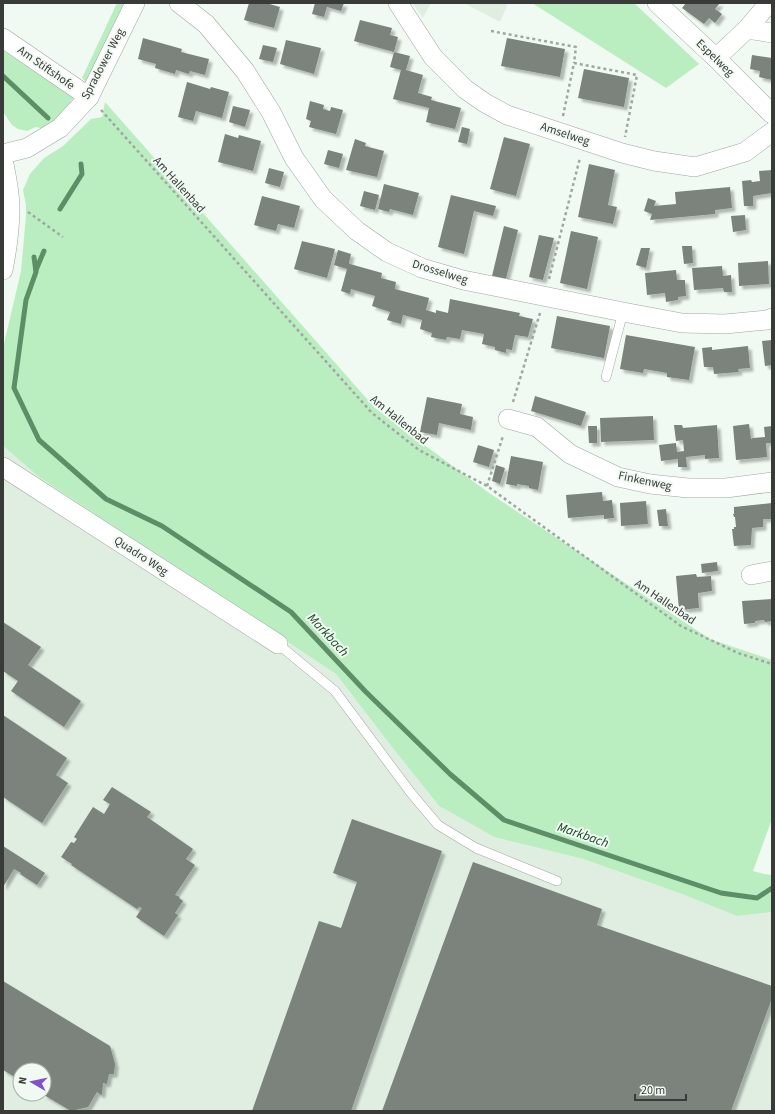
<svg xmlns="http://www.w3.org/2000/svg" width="775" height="1114" font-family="'Source Sans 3',sans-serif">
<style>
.built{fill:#e0eee2;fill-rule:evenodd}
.green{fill:#baeec0}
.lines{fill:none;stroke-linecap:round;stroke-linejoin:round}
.stream{stroke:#5e8e66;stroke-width:5}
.building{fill:#7b827b;filter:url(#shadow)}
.lane-casing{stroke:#9ea59e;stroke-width:10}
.street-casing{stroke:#9ea59e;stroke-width:20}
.path{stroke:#a0a7a1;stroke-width:2.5;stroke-dasharray:3 3;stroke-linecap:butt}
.lane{stroke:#fff;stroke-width:9}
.street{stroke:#fff;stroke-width:19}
.labels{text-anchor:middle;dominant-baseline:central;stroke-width:4;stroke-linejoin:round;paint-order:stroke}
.street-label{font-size:12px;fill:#383b38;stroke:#f1faf2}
.water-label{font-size:13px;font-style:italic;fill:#13441f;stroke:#f1faf2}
</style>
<defs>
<filter id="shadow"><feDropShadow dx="3.5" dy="3.5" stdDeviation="1" flood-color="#0004"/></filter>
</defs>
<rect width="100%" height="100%" fill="#f1faf2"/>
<g class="built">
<path d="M412 3H431L423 18Z"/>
<path d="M464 3H508L500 22Z"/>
<path d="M3 446 39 477 336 674 392 747 439 806 494 837 583 859 682 894 737 916 772 912V1111H3ZM20 1070H44V1094H20Z"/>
</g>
<g class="green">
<path d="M117 3H126L86 82 82 78Z"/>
<path d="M532 3H634L699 64 666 88Z"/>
<path d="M3 43 76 94 63 113 44 129 36 127 27 131 18 129 12 125 3 112Z"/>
<path d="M105 102 375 408 489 493 710 639 772 660V819L753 871 764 874 772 875V912L737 916 682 894 583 859 494 837 439 806 392 747 336 674 39 477 3 446V348L21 271 26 216V205L23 190 30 174 44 158 63 146 91 119 102 117Z"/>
</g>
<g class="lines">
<g class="stream">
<path d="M3 76 48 118"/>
<path d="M60 209 82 174 81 164"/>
<path d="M34 257 36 272 26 300 14 388 39 440 106 499 162 526 291 612 365 691 450 774 504 820 721 893 757 898 772 888"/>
<path d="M36 270 44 251"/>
</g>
</g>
<g class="building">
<path d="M249 3H266L280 7 274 28 244 20Z"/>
<path d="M315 3H344L341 11 327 7 324 17 312 14Z"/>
<path d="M686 3H720L715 9 722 14 715 23 709 18 704 24 682 8Z"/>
<path d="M360 20 392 28 390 35 398 37 394 52 354 41Z"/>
<path d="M143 38 182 49 181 52 209 59 205 75 190 71 189 74 176 70 175 74 155 68 156 64 138 59Z"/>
<path d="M507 38 565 49 560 77 501 66Z"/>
<path d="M286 40 321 48 314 74 280 64Z"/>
<path d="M263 45 277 48 273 62 259 59Z"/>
<path d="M394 52 410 56 406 70 423 75 418 93 432 97 431 100 461 108 455 129 426 122 429 108 393 99 401 70 390 67Z"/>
<path d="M752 55 772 58V80L759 77 760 71 750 69Z"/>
<path d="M584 69 629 78 624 107 578 98Z"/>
<path d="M187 82 210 89 211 87 229 92 222 118 196 111 193 121 178 117Z"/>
<path d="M310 101 324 105 323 109 330 111 331 107 343 110 336 134 309 127 311 121 306 119Z"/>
<path d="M233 106 250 110 245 127 229 122Z"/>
<path d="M462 127 470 129 467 144 458 142Z"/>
<path d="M225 134 238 138 239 135 261 141 253 171 218 162Z"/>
<path d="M504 137 530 144 516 196 490 189Z"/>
<path d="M355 139 366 143 365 146 384 151 377 177 346 170Z"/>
<path d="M328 150 343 154 339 168 324 164Z"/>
<path d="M589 164 615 170 608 205 617 207 613 224 578 217Z"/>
<path d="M269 168 284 172 280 187 265 183Z"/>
<path d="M772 170V193L753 196V206H744L742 181 751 180 752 182 760 181 759 171Z"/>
<path d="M384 184 419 193 413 215 390 209 389 212 378 209Z"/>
<path d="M730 187 732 208 715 210V214L650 220 652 214 644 211 648 198 656 201 654 206 676 204 675 192Z"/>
<path d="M364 191 379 195 375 210 360 206Z"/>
<path d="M451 195 496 206 493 216 474 211 464 254 438 247Z"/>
<path d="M262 196 300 206 294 228 278 224 276 231 254 225Z"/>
<path d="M745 215 746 230 733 232 731 216Z"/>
<path d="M504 226 518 230 506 279 492 276Z"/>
<path d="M571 231 598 237 587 289 560 283Z"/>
<path d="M539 235 554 238 543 280 529 277Z"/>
<path d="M302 241 335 249 327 278 294 269Z"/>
<path d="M682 246H692L693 263 684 264Z"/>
<path d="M641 248H650L646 268 636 265Z"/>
<path d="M338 250 351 254 349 263 350 264 382 273 381 278 396 282 395 289 429 298 426 310 436 313V310L448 313 450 299 520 313 519 316 533 319 528 337 515 335 512 350 506 349V353L495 350V347L482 344 484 334 462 330 460 339 447 337 446 340 431 337 432 333 420 329 422 320 403 315 401 324 387 320 390 312 372 306 375 296 351 289 350 294 341 291 347 269 334 265Z"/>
<path d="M768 261 769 284 739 286 738 263Z"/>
<path d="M722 266 723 276 731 275 732 292H724L723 288 694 290 692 268Z"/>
<path d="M676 270 677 280H685L686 296 678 297V300L666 302 665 293 647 295 645 273Z"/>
<path d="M557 316 610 326 604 358 551 348Z"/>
<path d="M626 335 695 347 689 380 667 377V373L656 371 644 369 643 373 620 369Z"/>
<path d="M772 340V365L765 366 762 341Z"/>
<path d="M748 346 750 368 738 369 739 372 714 374 713 367H704L702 348 712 347V350Z"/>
<path d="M535 396 586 412 581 426 531 411Z"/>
<path d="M427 397 462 404 460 414 473 417 471 430 439 423 437 435 420 432Z"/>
<path d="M653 416 654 440 601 442 600 418Z"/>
<path d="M749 424 751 439 753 438 765 437 764 427 772 426V443H766L767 457 736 460 733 426Z"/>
<path d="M674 425H682L683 428 717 425 719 458 705 459V455L686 457 687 467H678V459L661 461 659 445 676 443 677 452 684 451 683 440 676 441Z"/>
<path d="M588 426H597V443H589Z"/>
<path d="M478 445 494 450 489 467 473 462Z"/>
<path d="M511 456 543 462 538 490 529 488V486L517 484V486L506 484Z"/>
<path d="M496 465 505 468 500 484 492 481Z"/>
<path d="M602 492 603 501 612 500 614 518 604 519V515L568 518 566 495Z"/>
<path d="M646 501 648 524 621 526 620 503Z"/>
<path d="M772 503V519H763V527L752 528 751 545 734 546 732 529H734V527H736L735 517H734L733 514H734V507Z"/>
<path d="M666 509 668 526H659L657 510Z"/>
<path d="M717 562 718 571 702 573 701 564Z"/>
<path d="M696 574 697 577 711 576 712 591 698 593 699 608 679 610 676 576Z"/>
<path d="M772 599V621L765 622 764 620 755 621V623L744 624 742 601Z"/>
<path d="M3 622 41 647 28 665 81 701 64 727 11 691 18 681 3 671Z"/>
<path d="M3 715 67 758 56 775 68 783 42 823 3 797Z"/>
<path d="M112 787 151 812 147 817 193 849 186 859 195 865 175 895 180 897 179 898 183 901 175 913 178 915 164 936 136 917 142 908 139 907 137 909 71 865 72 864 61 857 71 842 74 843 77 839 74 837 93 807 104 814 110 804 103 800Z"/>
<path d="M352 819 442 851 351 1111H252L319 921 341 928 357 882 333 873Z"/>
<path d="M3 846 45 873 37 885 20 874 21 873 14 869 3 887Z"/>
<path d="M473 862 602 909 597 925 772 986V998L731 1111H382Z"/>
<path d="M3 981 110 1046 115 1064 114 1074H109L107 1084 103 1083 102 1094 101 1095 97 1092 88 1107 71 1111 44 1095V1070H20V1080L3 1070Z"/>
</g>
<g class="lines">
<defs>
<g id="lane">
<path d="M606 377 623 312"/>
<path d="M278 644 335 691 411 793 438 825 476 848 557 881"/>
</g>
<g id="street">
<path d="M179 3 206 24 245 71 271 112 294 158 323 199 357 231 387 252 422 268 463 280 623 312 682 323 725 324 767 320 772 318"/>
<path d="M398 3 433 57 465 89 485 103 507 115 622 153 654 161 695 167 745 152 772 132"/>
<path d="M657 3 716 58 772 114"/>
<path d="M747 29 772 33"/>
<path d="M3 38 89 97"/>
<path d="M716 58 747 29 769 3"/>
<path d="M3 154 27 148 60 128 89 97 135 3"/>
<path d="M3 159C6 175 10 192 10 208 10 229 7 250 3 270"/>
<path d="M508 419 537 427 570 454 618 477 650 484 688 488H726L772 482"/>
<path d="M3 467 278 644"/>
<path d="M751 575 772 571"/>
</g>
</defs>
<use href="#lane" class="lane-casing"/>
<use href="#street" class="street-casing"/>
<g class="path">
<path d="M491 31 576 47 574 63"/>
<path d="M101 110 372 413 419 450 487 486 681 626 738 653 772 664"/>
<path d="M563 116 574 63 637 75 625 137"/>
<path d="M28 212 63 237"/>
<path d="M549 279 580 158"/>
<path d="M513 402 540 313"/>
<path d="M487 486 503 436"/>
</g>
<use href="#lane" class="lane"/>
<use href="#street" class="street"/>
</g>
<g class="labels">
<g class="street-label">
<text transform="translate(715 58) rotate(44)">Espelweg</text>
<text transform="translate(103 64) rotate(-62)">Spradower Weg</text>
<text transform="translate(46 68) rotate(35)">Am Stiftshofe</text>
<text transform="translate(565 134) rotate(18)">Amselweg</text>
<text transform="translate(179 185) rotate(48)">Am Hallenbad</text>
<text transform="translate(440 272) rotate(17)">Drosselweg</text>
<text transform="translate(399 420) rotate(39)">Am Hallenbad</text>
<text transform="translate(645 481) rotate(12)">Finkenweg</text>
<text transform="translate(141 556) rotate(33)">Quadro Weg</text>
<text transform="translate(665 602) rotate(34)">Am Hallenbad</text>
</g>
<g class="water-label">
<text transform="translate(328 635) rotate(47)">Markbach</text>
<text transform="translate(583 835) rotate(19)">Markbach</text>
</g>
</g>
<rect width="775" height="1114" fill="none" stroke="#383b38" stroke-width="8"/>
<g transform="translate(32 1082) rotate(279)"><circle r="19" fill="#f1faf2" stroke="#a7aea8"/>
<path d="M0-3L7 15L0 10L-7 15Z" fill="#8152cb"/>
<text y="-6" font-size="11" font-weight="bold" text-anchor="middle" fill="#383b38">N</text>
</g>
<path d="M635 1094v6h51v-6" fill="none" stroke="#383b38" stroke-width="2"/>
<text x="641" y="1094" font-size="12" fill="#383b38" stroke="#f1faf2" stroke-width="3" paint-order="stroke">20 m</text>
</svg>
